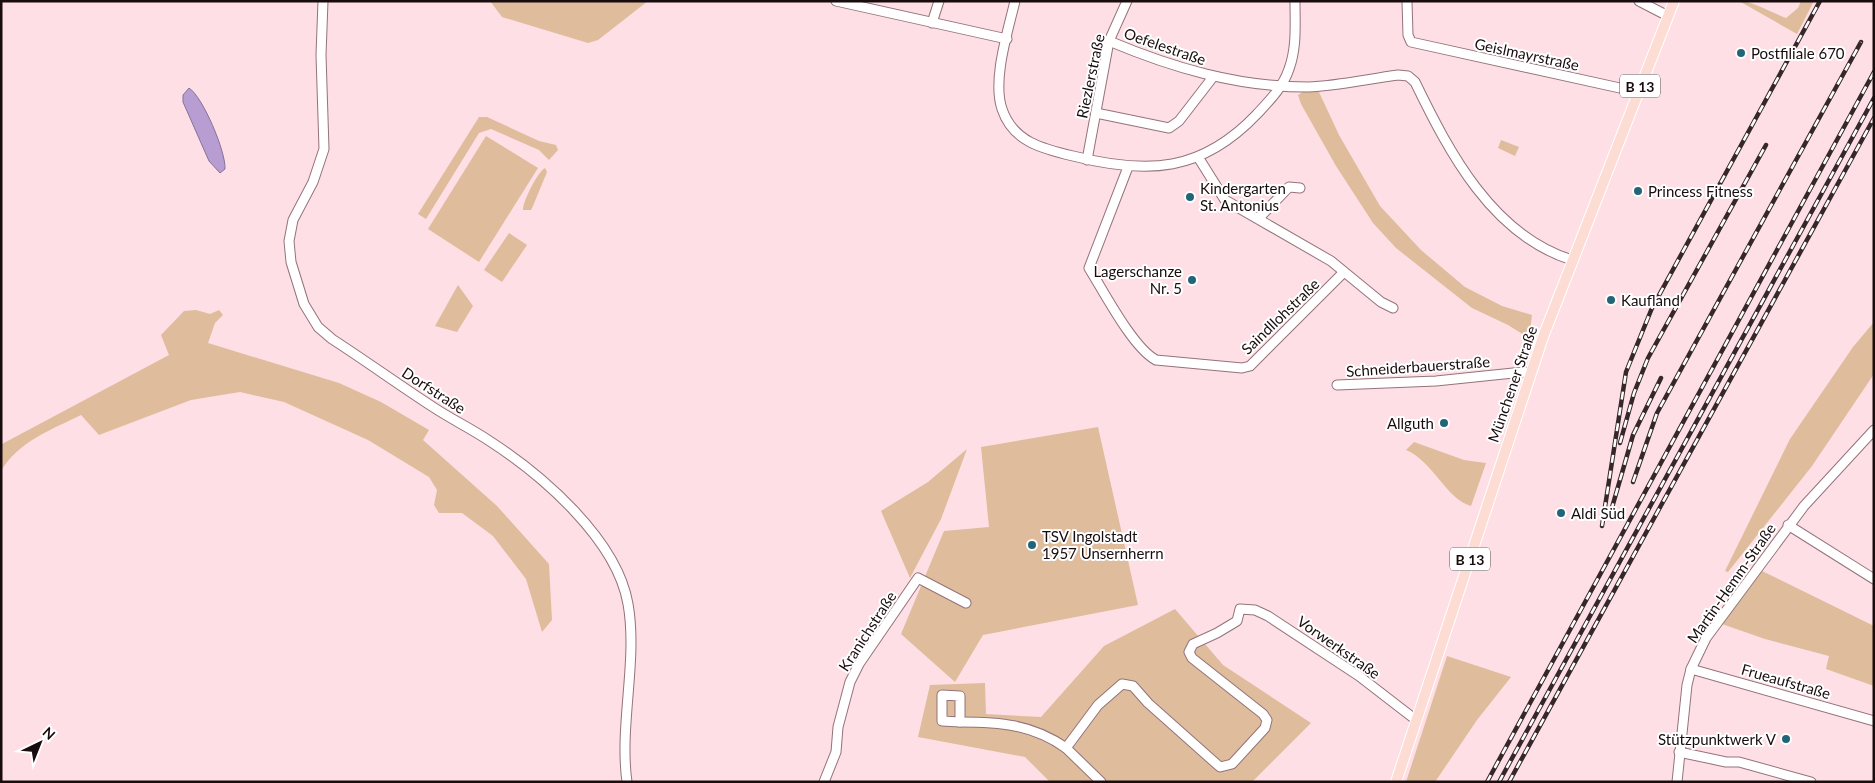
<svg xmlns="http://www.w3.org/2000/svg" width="1875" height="783" font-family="Lato,sans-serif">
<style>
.green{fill:#dfbc9c}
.water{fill:#b79dd2;stroke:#877298}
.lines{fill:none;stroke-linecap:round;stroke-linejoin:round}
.minor-casing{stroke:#94737a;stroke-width:11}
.major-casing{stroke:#fff;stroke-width:12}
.minor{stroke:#fff;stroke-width:9}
.major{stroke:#fddcd4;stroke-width:10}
.rail-casing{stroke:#35272a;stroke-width:4.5}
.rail{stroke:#fff;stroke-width:2.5;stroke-dasharray:8;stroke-linecap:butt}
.poi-dot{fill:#216577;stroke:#fff;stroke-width:2}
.labels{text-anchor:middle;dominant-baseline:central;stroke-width:4;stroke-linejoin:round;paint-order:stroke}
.shield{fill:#fff;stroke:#5d5557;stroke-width:1}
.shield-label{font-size:14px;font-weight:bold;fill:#180c0f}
.street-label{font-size:15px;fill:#180c0f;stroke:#fff}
.poi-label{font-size:15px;fill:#180c0f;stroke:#fff;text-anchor:start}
</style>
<rect width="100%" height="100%" fill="#fedfe5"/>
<g class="green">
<path d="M490 1H648L598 40 588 43 502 17Z"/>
<path d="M1739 1C1753 1 1772 13 1786 18L1798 8 1801 1H1814L1797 34Z"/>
<path d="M1306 90 1319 92 1339 135 1380 206 1421 250 1465 287 1502 306 1532 315 1529 338 1508 325 1472 308 1396 248 1373 223 1336 166 1301 104 1298 95Z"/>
<path d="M479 117H487L539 141 556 145 558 150 549 160 539 150 491 129 479 133 426 219 418 214Z"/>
<path d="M486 136 538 168 479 262 428 229Z"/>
<path d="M1501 140 1519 147 1515 156 1498 148Z"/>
<path d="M545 168 547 172 533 206 531 210H523C522 203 538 171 545 168Z"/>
<path d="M509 233 527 245 502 282 484 270Z"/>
<path d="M458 285 473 306 457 332 435 326Z"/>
<path d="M196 310 210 314 219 310 223 315 215 323 208 343 339 383 381 402 429 430 423 440 497 506 549 564 552 620 542 632 526 579 493 536 462 513H439L434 505 437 490 429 477 368 440 284 402 240 392 191 400 99 435 81 415C51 430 19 441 1 471L2 444 169 355 161 335 184 311Z"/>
<path d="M1874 322V374L1812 466 1728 572 1725 571 1790 439 1853 347Z"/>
<path d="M1098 427 1138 605 983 635 955 682 901 634 944 531 989 527 981 447Z"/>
<path d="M1414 442 1464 460 1486 463 1471 506C1446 499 1433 461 1406 450Z"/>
<path d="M967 449 941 519 910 578 881 511 928 482Z"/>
<path d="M1762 571 1874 626V686L1826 669 1829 656 1765 639 1722 624Z"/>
<path d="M1175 609 1223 665 1311 723 1252 782H1050L1025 757 918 737 930 685 985 683 986 714 1041 717 1104 646Z"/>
<path d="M1447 656 1511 677 1477 720 1435 782H1406Z"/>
</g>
<path class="water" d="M189 88C203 97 226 152 225 169L220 173 209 161 183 102V95Z"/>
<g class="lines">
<defs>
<g id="minor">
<path d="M323 1 321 55 324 149 313 182 293 220 289 241 291 262 304 304 318 327 332 339C366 361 399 385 433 407 451 419 470 428 488 440 541 474 617 539 628 604 638 660 619 725 627 782"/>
<path d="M836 1 1007 39"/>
<path d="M1015 1C1008 31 992 80 1002 109 1013 142 1043 149 1073 156 1148 175 1202 172 1257 114 1270 100 1283 87 1289 69 1297 47 1295 24 1295 1"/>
<path d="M1407 1 1408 35 1411 42 1638 92"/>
<path d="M1639 1 1668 16"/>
<path d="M932 23 939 1"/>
<path d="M1109 41C1173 68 1238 87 1308 87 1338 86 1368 79 1398 75L1408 76 1415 82C1449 152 1492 235 1572 260"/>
<path d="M1096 113 1169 128 1179 121 1213 77"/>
<path d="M1198 157 1225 200 1331 261 1381 302 1393 308"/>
<path d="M1087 160 1109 41 1127 1"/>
<path d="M1128 167 1089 268C1104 292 1133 348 1156 360L1242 368 1250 366 1343 273"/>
<path d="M1259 218 1289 187 1300 188"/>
<path d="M1337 385 1436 381 1523 372 1531 373"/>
<path d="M1788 525 1874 579"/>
<path d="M1691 669 1874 721"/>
<path d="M942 695 960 696V722L942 721Z"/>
<path d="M960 722C999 722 1032 724 1066 748"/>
<path d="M1679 752 1726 762H1739L1811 782"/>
<path d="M824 782 836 752 838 727 850 682 859 664 918 578 966 603"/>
<path d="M1101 782 1066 748 1098 705 1122 684 1133 686 1148 703 1220 767 1232 764 1265 728 1267 720 1263 714 1192 658 1189 652 1193 644 1217 633 1237 621 1240 609 1255 610 1268 616 1359 676 1416 720"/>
<path d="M1677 782 1687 685 1691 669 1706 638 1804 506 1874 430"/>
</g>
<path id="major" d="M1396 782 1543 337 1674 1"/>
</defs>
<use href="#minor" class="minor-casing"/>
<use href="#major" class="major-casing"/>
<use href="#minor" class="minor"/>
<use href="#major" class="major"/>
<defs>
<g id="rail">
<path d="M1620 443 1634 393 1648 358 1766 145"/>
<path d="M1633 482 1657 413 1861 42"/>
<path d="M1611 511 1633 435 1661 378"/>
<path d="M1602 526 1626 372 1652 308 1820 1"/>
<path d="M1487 782 1874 72"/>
<path d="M1499 782 1874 98"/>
<path d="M1509 782 1874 118"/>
</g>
</defs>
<use href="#rail" class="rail-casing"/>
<use href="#rail" class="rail"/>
</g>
<g class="poi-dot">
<circle cx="1741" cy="53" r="5"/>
<circle cx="1638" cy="191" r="5"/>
<circle cx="1190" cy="197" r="5"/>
<circle cx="1192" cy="280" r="5"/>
<circle cx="1611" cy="300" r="5"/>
<circle cx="1444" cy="423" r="5"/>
<circle cx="1561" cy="513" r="5"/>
<circle cx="1032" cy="545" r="5"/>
<circle cx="1786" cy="739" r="5"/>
</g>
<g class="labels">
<g class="shield">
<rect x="1620" y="74.5" width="40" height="23" rx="4"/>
<rect x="1450" y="547.5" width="40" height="23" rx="4"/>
</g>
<g class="shield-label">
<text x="1640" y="86">B 13</text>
<text x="1470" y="559">B 13</text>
</g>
<g class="street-label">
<text transform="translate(1165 46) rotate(19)">Oefelestraße</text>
<text transform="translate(1527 54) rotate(12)">Geislmayrstraße</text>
<text transform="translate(1090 76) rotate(-78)">Riezlerstraße</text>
<text transform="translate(1280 316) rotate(-44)">Saindllohstraße</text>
<text transform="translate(1418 366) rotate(-4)">Schneiderbauerstraße</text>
<text transform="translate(1512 384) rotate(-71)">Münchener Straße</text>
<text transform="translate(434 390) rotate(33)">Dorfstraße</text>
<text transform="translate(1731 583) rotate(-55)">Martin-Hemm-Straße</text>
<text transform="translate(867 631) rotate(-57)">Kranichstraße</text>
<text transform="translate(1339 647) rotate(35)">Vorwerkstraße</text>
<text transform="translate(1786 681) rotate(16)">Frueaufstraße</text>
</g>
<g class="poi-label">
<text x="1751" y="53">Postfiliale 670</text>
<text x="1200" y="188">Kindergarten<tspan x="1200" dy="17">St. Antonius</tspan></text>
<text x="1648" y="191">Princess Fitness</text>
<text x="1182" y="271" text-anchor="end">Lagerschanze<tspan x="1182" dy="17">Nr. 5</tspan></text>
<text x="1621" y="300">Kaufland</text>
<text x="1434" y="423" text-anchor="end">Allguth</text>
<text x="1571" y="513">Aldi Süd</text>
<text x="1042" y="536">TSV Ingolstadt<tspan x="1042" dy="17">1957 Unsernherrn</tspan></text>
<text x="1776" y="739" text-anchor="end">Stützpunktwerk V</text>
</g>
</g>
<rect width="1875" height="783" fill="none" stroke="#180c0f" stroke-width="5"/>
<g transform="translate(40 743) rotate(43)" stroke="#ffffff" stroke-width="4" paint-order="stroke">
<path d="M0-4L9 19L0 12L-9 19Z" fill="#180c0f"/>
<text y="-8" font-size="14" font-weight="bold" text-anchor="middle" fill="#180c0f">N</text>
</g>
</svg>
